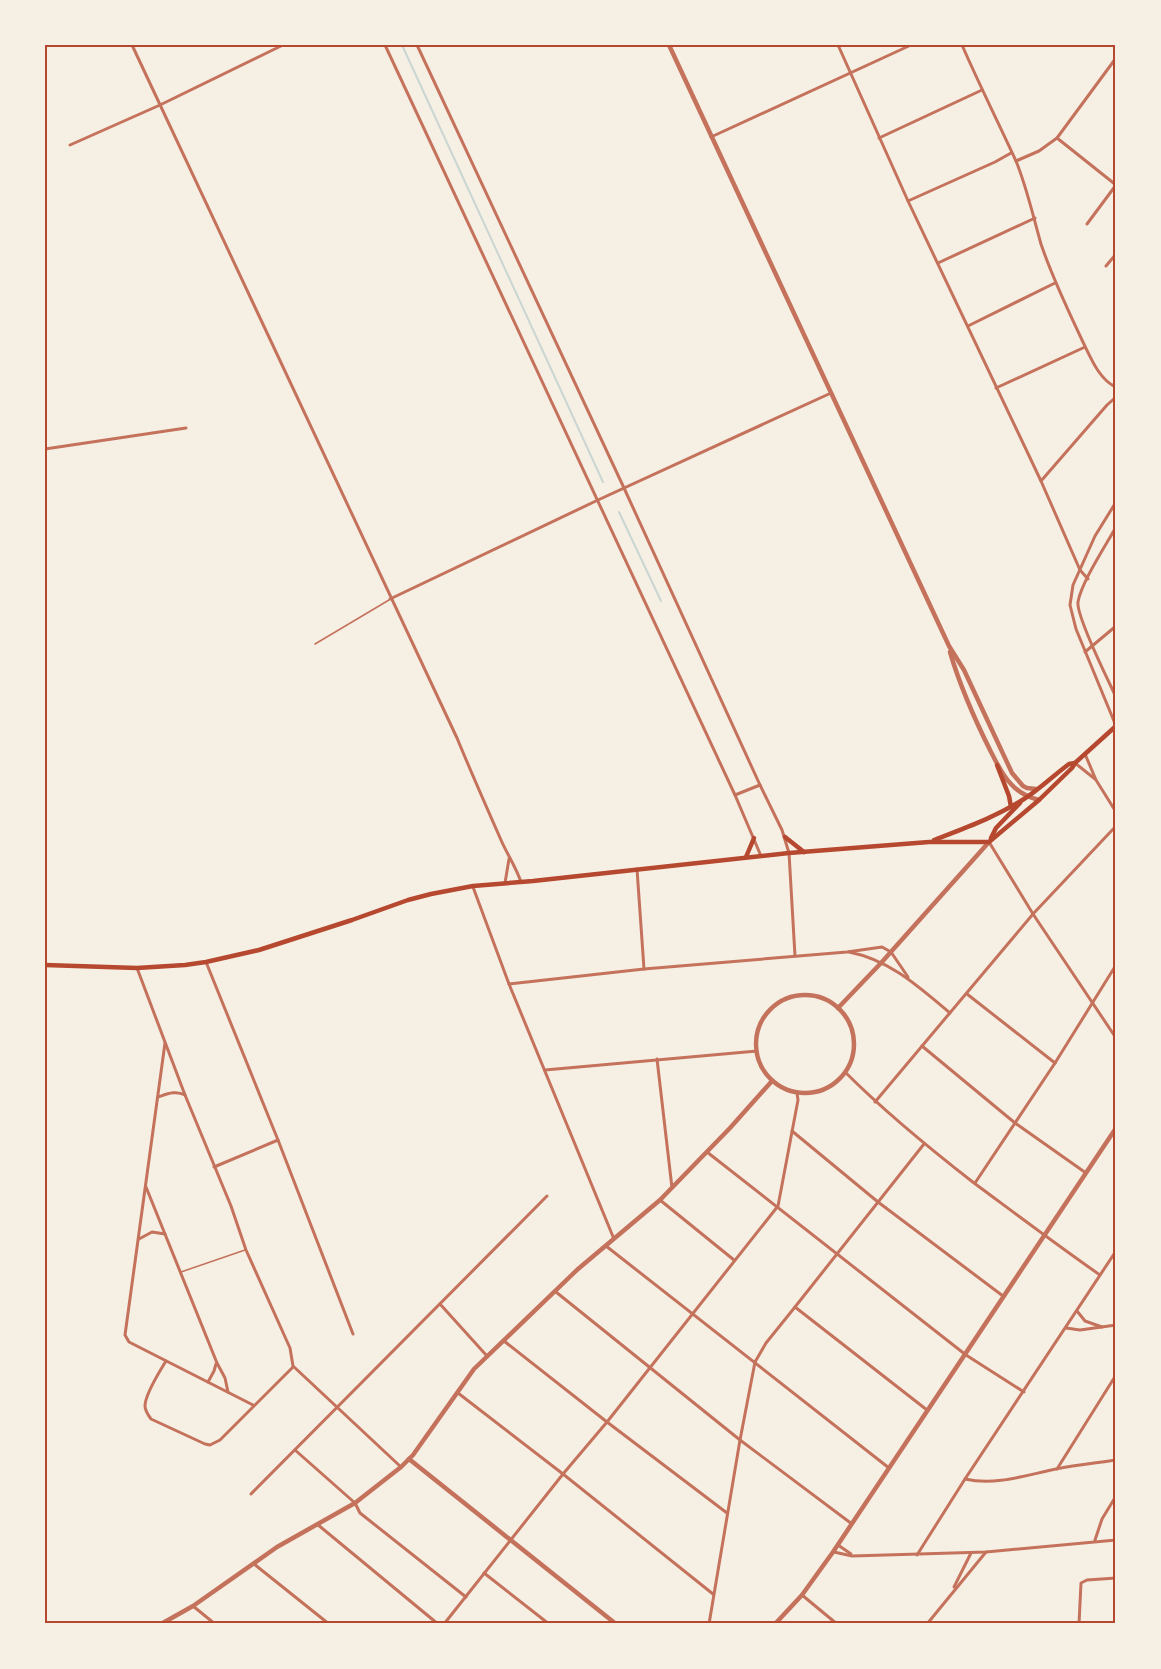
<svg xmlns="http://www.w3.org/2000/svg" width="1161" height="1669" font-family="'Space Grotesk',sans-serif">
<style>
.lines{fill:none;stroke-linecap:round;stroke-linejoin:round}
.stream{stroke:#c9d6d2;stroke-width:2}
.service{stroke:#c5725c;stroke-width:1.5}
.minor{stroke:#c5725c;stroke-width:3}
.tertiary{stroke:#c5725c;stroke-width:4.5}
.secondary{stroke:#b5482f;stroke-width:4.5}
.neatline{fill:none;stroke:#b5482f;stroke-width:2}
</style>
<rect width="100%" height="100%" fill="#f6efe4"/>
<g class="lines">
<g class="stream">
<path d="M402 45 603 482"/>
<path d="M619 512 661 601"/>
</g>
<g class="service">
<path d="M315 644 389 600"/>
<path d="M181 1272 245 1250"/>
</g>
<g class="minor">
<path d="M132 45 457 738C471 772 486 806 501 840 507 854 516 867 521 882"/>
<path d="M385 45 735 795 761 856"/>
<path d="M417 45 624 488 760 785 782 830 789 853 795 956"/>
<path d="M838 45 908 201 1041 481 1080 570 1088 579"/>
<path d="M962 45C979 84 998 122 1016 161 1027 188 1033 216 1041 244 1052 277 1067 308 1082 340 1090 356 1099 380 1116 387"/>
<path d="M711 137 911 45"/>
<path d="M879 138 982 90"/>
<path d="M1057 138 1116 185"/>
<path d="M70 145 160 105 283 45"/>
<path d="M1016 161 1039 151 1057 138 1116 58"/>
<path d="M908 201 995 162 1011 153"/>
<path d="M1087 224 1116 185"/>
<path d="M938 263 1035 218"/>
<path d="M1106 266 1116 254"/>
<path d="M968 326 1055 283"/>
<path d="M996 388 1085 347"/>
<path d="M45 449 186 428"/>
<path d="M1041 481 1107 405 1116 397"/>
<path d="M1116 502 1095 536 1073 585 1070 605 1076 629 1116 726"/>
<path d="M1116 527C1106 545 1081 583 1078 602 1076 616 1108 680 1116 697"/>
<path d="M390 599 598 500 831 393"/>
<path d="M1085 652 1116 626"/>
<path d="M1085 754 1096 780 1116 812"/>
<path d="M1075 763 1095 779"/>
<path d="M735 795 760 785"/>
<path d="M989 842 1033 914 1116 1038"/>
<path d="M637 869 644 969"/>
<path d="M505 883 509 859"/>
<path d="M473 887 509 984 614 1239"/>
<path d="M849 952C890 960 919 987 950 1013"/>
<path d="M206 962 278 1140 353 1334"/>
<path d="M137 968 185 1095 231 1206 246 1250 290 1348 293 1366 401 1467"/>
<path d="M509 984 644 969 847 952 882 947 891 952 908 977"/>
<path d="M967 994 1055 1063"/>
<path d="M165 1043 125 1335 129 1342 253 1405"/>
<path d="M922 1046 1015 1123 1086 1173"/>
<path d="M657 1059 672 1188"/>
<path d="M545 1070 757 1051"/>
<path d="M845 1072C886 1113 929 1148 974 1183 1016 1214 1057 1245 1100 1275"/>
<path d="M158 1097C167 1094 176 1090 185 1095"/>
<path d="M875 1102 1033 914 1116 826"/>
<path d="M792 1131 878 1202 1003 1296"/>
<path d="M707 1152 966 1355 1024 1392"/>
<path d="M214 1167 278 1140"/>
<path d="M975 1183 1055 1063 1116 965"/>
<path d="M146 1187 217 1363 225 1378 228 1392"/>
<path d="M660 1200 734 1260"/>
<path d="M139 1239 152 1232 165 1234"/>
<path d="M606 1246 889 1468"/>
<path d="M556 1292 740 1440 852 1524"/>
<path d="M440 1304 487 1356"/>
<path d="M795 1307 927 1410"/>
<path d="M1077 1311 1085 1321 1102 1327"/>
<path d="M1066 1328 1080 1330 1116 1325"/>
<path d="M504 1341 607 1422 727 1513"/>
<path d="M166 1361C160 1371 145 1394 145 1406 145 1411 148 1415 151 1419L205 1444 210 1445 220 1440 293 1367"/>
<path d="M208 1382 214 1371 216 1364"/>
<path d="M458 1393 563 1474 713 1594"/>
<path d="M295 1450 355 1503 360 1513 466 1597"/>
<path d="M1057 1469 1116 1375"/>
<path d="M965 1479C996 1486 1026 1475 1056 1469 1076 1465 1096 1463 1116 1460"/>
<path d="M251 1494 547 1196"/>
<path d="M317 1524 438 1624"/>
<path d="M1095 1540 1102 1519 1116 1496"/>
<path d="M838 1545 851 1554"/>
<path d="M834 1552 852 1556 986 1552 1116 1540"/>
<path d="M917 1555 965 1479 1116 1251"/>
<path d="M254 1564 329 1624"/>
<path d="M484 1573 549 1624"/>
<path d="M954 1587 971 1553"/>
<path d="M802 1595 837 1624"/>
<path d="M193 1606 215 1624"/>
<path d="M444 1624 563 1474 607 1422 778 1206 798 1100 797 1093"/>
<path d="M709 1624 740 1440 755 1362 766 1343 795 1307 924 1144"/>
<path d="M927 1624 986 1552"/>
<path d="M1079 1624 1081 1583 1087 1580 1116 1578"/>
</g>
<g class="tertiary">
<path d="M669 45 949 646 964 670 1012 773 1023 786 1027 788 1036 789"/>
<path d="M950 652C960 686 975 720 991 752 997 763 1002 775 1011 784 1019 793 1027 797 1039 800"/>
<circle cx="805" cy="1044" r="49"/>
<path d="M838 1008 881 963 989 842"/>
<path d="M409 1459 616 1624"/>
<path d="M161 1624 193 1606 277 1547 355 1503 401 1467 413 1455 474 1369 578 1269 660 1200 730 1128 772 1081"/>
<path d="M775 1624 802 1595 833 1552 1116 1128"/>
</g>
<g class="secondary">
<path d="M997 765 1009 796 1011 807"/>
<path d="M785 837 804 852"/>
<path d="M991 838 996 828 1020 803"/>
<path d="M934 840C965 828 996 817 1024 799 1040 789 1054 775 1069 764L1075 763"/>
<path d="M746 857 754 838"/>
<path d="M45 965 137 968 185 965 206 962 259 950 352 920 408 900 431 894 473 886 533 881 789 853 929 842H989L1039 800 1072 768 1075 763 1116 726"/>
</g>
</g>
<rect width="1161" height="1669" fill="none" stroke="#f6efe4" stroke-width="93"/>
<rect x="46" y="46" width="1068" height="1576" class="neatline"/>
</svg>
